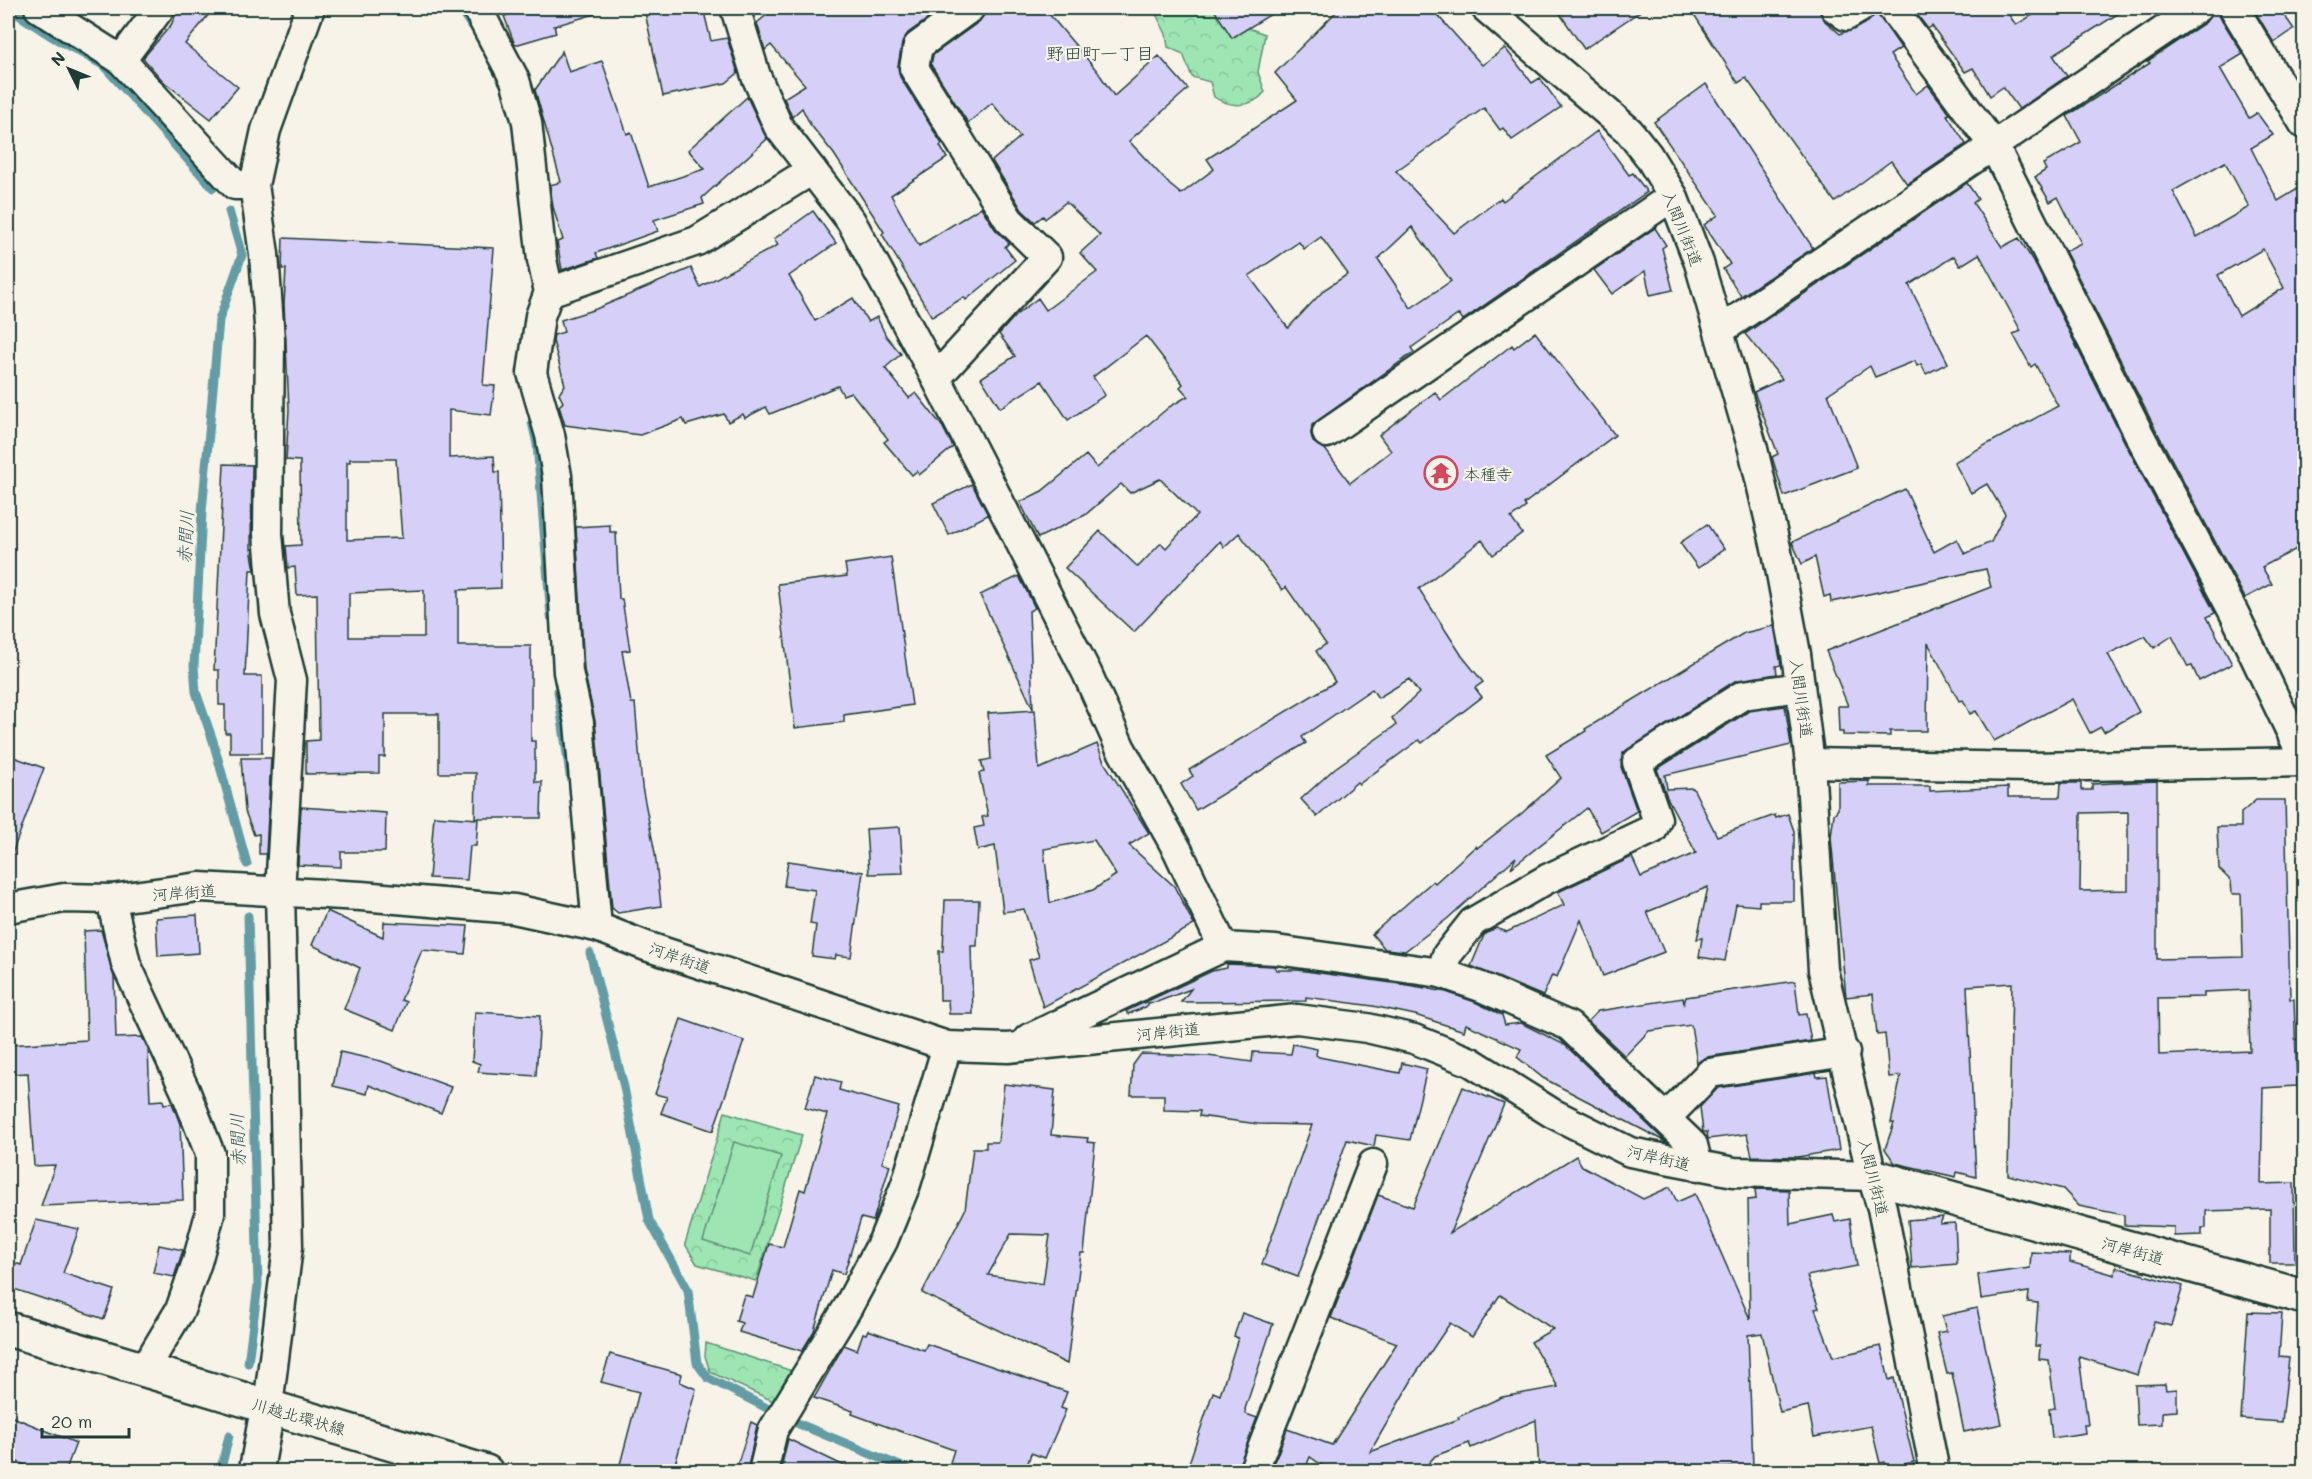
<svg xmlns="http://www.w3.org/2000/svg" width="2312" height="1479" font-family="Mali,'Klee One',sans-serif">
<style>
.forest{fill:url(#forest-crowns);stroke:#5e9174;stroke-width:1.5}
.garden{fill:#9de5b3;stroke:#5e9174;stroke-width:1.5}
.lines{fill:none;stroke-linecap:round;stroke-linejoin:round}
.stream{stroke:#639ca5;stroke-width:9}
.building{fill:#d6cff8;stroke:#1f3d34;stroke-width:1.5;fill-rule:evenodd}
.minor-casing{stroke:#1f3d34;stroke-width:33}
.tertiary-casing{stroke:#1f3d34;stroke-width:38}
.secondary-casing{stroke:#1f3d34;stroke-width:38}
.minor{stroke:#f7f3e8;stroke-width:28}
.tertiary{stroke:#f7f3e8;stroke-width:33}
.secondary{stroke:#f7f3e8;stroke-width:33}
.labels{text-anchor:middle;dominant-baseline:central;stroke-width:4.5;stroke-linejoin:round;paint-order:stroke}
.street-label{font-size:16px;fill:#1f3d34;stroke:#f7f3e8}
.poi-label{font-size:16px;fill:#1f3d34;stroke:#f7f3e8;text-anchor:start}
.neighbourhood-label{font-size:18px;fill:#1f3d34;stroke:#f7f3e8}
.water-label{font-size:18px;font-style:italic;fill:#365d5a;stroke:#f7f3e8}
</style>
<defs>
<pattern id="forest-crowns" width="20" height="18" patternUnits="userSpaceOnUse" patternTransform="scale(1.5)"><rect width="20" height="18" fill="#9de5b3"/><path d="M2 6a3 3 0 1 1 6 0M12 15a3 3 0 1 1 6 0" fill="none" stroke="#87c59b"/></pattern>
</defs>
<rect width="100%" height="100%" fill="#f7f3e8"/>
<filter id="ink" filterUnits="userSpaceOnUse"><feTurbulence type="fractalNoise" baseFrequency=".0167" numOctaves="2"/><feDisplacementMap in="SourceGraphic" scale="12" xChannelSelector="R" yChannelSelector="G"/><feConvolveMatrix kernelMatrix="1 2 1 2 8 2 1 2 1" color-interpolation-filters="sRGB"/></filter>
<g filter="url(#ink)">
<g class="forest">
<path d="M1153 8H1228L1240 25 1265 34 1258 72 1265 92C1252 108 1230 108 1214 97L1210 82 1192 77 1183 54 1168 47 1166 34Z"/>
<path d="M725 1112 802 1135 756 1281 697 1264 685 1244Z"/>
<path d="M706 1343 792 1371 773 1401 710 1372 705 1356Z"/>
</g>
<path class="garden" d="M734 1142 781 1156 750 1256 703 1241Z"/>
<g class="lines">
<g class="stream">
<path d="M8 8 51 36 103 65 213 188"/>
<path d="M460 8 470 24"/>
<path d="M229 211 242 255 219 320 202 512 194 666 196 692 213 741 247 864"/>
<path d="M532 422 537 444 551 617"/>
<path d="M558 691 570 775"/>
<path d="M248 916 258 1285 248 1363"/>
<path d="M590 953 624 1087 649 1220 688 1290 697 1363 708 1378 765 1407"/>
<path d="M792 1421 914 1472"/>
<path d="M220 1472 229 1436"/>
</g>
</g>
<g class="building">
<path d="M179 8H214L185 44 238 87 211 119 163 81 143 58 171 25Z"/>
<path d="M529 8H594L595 14 554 26 556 33 515 45 504 16Z"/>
<path d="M644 8H703L711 41 727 38 738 73 726 83 663 96Z"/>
<path d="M775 8H943L908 33 902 43 898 66 900 77 942 144 940 146 947 158 891 195 919 246 981 207 995 229 1009 243 1005 247 1015 260 966 300 964 297 932 317 882 234 884 232 834 154 810 124 802 108 792 117 784 98 805 85 771 45 765 50 757 23Z"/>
<path d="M986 8H1044L1098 72 1114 96 1159 56 1188 89 1129 141 1170 185 1181 194 1214 169 1207 159 1297 100 1275 73 1340 8H1431L1482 65 1505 48 1532 83 1540 78 1561 107 1512 140 1503 128 1500 130 1484 108 1396 171 1454 233 1501 198 1503 201 1597 131 1629 175 1633 173 1647 192 1463 320 1459 314 1418 343 1411 348 1414 352 1312 425 1311 434 1313 442 1325 449 1350 483 1391 451 1379 435 1435 392 1441 400 1512 345 1514 348 1535 332 1615 435 1524 504 1526 507 1511 518 1522 533 1493 555 1482 540 1419 589 1462 656 1483 682 1475 688 1482 697 1422 743 1419 740 1359 784 1357 782 1317 817 1301 799 1335 768 1396 725 1392 718 1419 693 1409 679 1378 698 1372 689 1302 737 1306 743 1196 810 1181 784 1193 776 1189 770 1335 682 1316 651 1326 644 1286 587 1282 590 1239 533 1224 547 1220 541 1134 632 1065 568 1100 531 1138 567 1161 543 1166 548 1197 515 1160 479 1130 493 1121 484 1085 515 1038 538 1020 502 1042 491 1086 455 1097 468 1169 407 1188 396 1180 387 1183 384 1146 336 1093 377 1105 395 1068 420 1042 381 1000 408 981 378 1015 356 999 334 1016 315 1038 298 1046 310 1097 272 1080 253 1100 235 1066 202 1045 219 1043 216 1035 222 1022 210 992 161 1020 137 992 103 968 123 931 65 933 55 980 21ZM1412 227 1451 281 1411 308 1378 259ZM1321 237 1348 274 1325 289 1288 328 1249 276 1299 242 1304 249Z"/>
<path d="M1213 8H1281L1232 38Z"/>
<path d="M1556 8H1645L1584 49Z"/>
<path d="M1708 8H1819L1825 21 1840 34 1868 22 1876 11 1901 48 1890 55 1916 94 1928 85 1950 114 1947 115 1966 144 1907 184 1891 161 1835 202 1746 78 1738 83 1695 16Z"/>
<path d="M1912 8H2004L2016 25 2044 8H2127L2053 55 2067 76 2019 109 2003 87 1990 96 1973 68 1965 72 1932 26 1928 29Z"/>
<path d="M2213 8H2218L2220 17 2243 54 2220 68 2249 118 2257 113 2273 135 2251 148 2278 201 2304 185V545L2262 567 2272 584 2245 598 2154 426 2065 251 2081 243 2058 197 2050 202 2035 177 2046 170 2043 164 2081 142 2067 116 2150 63 2148 61 2206 22ZM2225 162 2249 207 2197 237 2173 191ZM2263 249 2284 288 2239 316 2218 275Z"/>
<path d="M2253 8H2279L2294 29 2274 43Z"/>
<path d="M562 51 569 72 602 61 627 134 631 132 649 187 705 169 688 150 747 97 767 139 702 198 704 204 654 220 658 231 596 253 598 258 562 270 557 242 563 240 553 207 550 185 561 182 535 90Z"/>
<path d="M1706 84 1813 248 1741 296 1723 269 1730 264 1704 225 1718 215 1654 122Z"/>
<path d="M1967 183 1978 199 1973 203 2002 247 2019 238 2036 266 2124 441 2215 613 2207 617 2232 664 2199 681 2192 666 2188 667 2172 636 2154 648 2145 636 2108 654 2139 712 2104 732 2101 727 2090 733 2072 699 1994 741 1976 711 1970 714 1963 700 1959 701 1928 643 1927 731H1890V736L1843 735V732H1839L1838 706H1848L1826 651 1991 587 1986 569 1831 602 1830 595 1824 597 1815 557 1802 564 1792 542 1905 489 1934 552 1957 539 1965 554 1991 542 2005 514 1987 484 1971 493 1954 462 2058 406 2035 364 2031 367 2013 334 2021 331 1979 254 1960 266 1954 256 1909 285 1948 363 1926 374 1921 364 1917 366 1915 361 1875 377 1870 366 1828 394 1857 468 1784 496 1772 457 1778 454 1754 392 1782 379 1745 334Z"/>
<path d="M813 211 836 243 789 276 815 321 853 298 868 322 877 317 886 336 901 354 885 368 909 398 916 393 942 426 953 447 919 475 917 471 912 475 884 442 888 439 851 392 843 395 838 386 770 414 766 407 745 418 743 414 728 422 724 414 686 425 683 419 640 435 565 425 559 406 563 402 559 394 565 385 553 341 554 335 564 332 561 320 596 309 691 268 700 287 778 245 774 239Z"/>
<path d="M1655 228 1666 245 1662 248 1673 290 1650 295 1645 271 1612 294 1594 270Z"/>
<path d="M283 238 494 248 483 385 495 386 491 415 449 410V458L494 456 495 472H499L501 588 458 590V646H531V741H535V782H542L541 818H475L476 773H439V714H385V757H379V773L306 774V741L319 740 317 594 297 595 295 567 288 568 286 546 301 545 300 461 286 460 289 409 284 304 286 269H282ZM350 459H396L402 538 347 540V462H350ZM424 590V637H349V593Z"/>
<path d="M224 464 252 465 251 548 255 570H250L245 676H262V753H230V733H225V705H219V670H214Z"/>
<path d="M972 484 988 515 949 535 933 503Z"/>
<path d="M1707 524 1724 549 1698 568 1680 543Z"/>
<path d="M610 525V532H616L619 599H622L630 650 622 651 631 703H635L642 787 655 853 661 906 618 913 612 908 595 721 584 670 576 527Z"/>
<path d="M891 557 912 705 844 715V722L795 728 778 584 847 576 845 564Z"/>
<path d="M1019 576 1035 608 1029 611 1033 709 980 595Z"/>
<path d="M1774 626 1781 665 1776 666 1777 674 1735 681 1623 753 1621 767 1637 811 1601 832 1587 808 1511 868 1516 857 1447 919 1405 951 1385 949 1372 934 1433 881 1435 883 1476 846 1477 848 1521 814 1561 778 1546 755 1586 731 1585 729 1744 633Z"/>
<path d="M1785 706 1791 745 1665 775 1667 789 1693 788 1717 836 1775 815 1776 818 1788 814 1794 831V901H1759V906L1736 904 1725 961 1699 957 1702 938 1697 939 1708 887 1647 912 1664 952 1603 976 1581 920 1557 977 1552 975 1543 996 1471 966 1484 935 1496 928 1507 932 1564 905 1558 892 1632 857 1641 877 1696 853 1667 797 1657 769 1749 711Z"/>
<path d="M1035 710 1039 769 1097 744 1104 762 1149 833 1129 845 1174 886 1194 925 1043 1007 1029 960 1039 957 1024 909 1003 912 995 846 978 850 974 828 984 826 982 817 988 816 979 773 984 772 981 761 991 759 988 713ZM1094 840 1116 875 1093 890 1050 903 1044 849Z"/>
<path d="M8 755 44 768 10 859H8Z"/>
<path d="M241 758H271L266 854H259V834L254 835 245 811Z"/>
<path d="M1869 781V786H1930V791L2008 787V797H2060L2061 783H2081V790H2092V784L2157 781V959L2243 957 2241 894H2232L2231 881 2219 869 2217 827H2241V813L2256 800H2285L2290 999H2294L2297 1086 2263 1088 2261 1184 2294 1183 2295 1263H2270V1209L2206 1211V1228H2202V1235L2174 1236V1227L2124 1225V1215L2079 1206 2063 1189 2008 1175 2012 983 1967 986 1976 1177 1957 1172 1956 1177 1895 1163 1885 1149 1894 1123H1891L1901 1076 1889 1077 1885 1034 1877 1035 1873 994 1846 997 1831 837 1834 814 1838 809V782ZM2128 812V890L2080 891 2081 813ZM2248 990 2250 1051 2159 1055 2158 998 2204 997V992Z"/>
<path d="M301 807 386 813 385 852H341V867L298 865Z"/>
<path d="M434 816 478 819 476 846H470L467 880 429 878Z"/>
<path d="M900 827 903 873 869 874 866 829Z"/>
<path d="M788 861 863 872 851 957 836 955 835 959 812 956 816 925 810 924 815 890 784 886Z"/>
<path d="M945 900H979L977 946H971L973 1014H949L948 1000H940L939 951H943Z"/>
<path d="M327 911 383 937 384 922 468 926 465 954 422 950 401 1000 406 1002 395 1030 344 1009 360 968 312 945Z"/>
<path d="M197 915 199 953 158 956 156 918Z"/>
<path d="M101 930 114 977 116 1038 142 1037 148 1049 150 1101 163 1100 164 1104 172 1103 180 1124 183 1200 41 1206 55 1165 34 1166 28 1073 8 1074V1045L87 1040 84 931Z"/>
<path d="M1227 964 1274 966 1276 970H1298L1414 986 1446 992 1475 1002 1502 1015 1505 1025 1521 1023 1565 1045 1666 1142 1543 1078 1517 1057 1521 1049 1466 1024 1464 1031 1415 1015 1373 1006 1306 997V1001L1181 1002 1191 989 1157 1002 1148 1003V1006L1128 1014 1126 1011 1212 971 1227 968Z"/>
<path d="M1795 981 1799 1015 1806 1014 1811 1041 1707 1057 1697 1063 1691 1025 1649 1031 1625 1056 1588 1021 1598 1011 1683 998 1684 1003 1686 997Z"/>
<path d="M475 1012 540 1016 536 1076 478 1072 480 1064 472 1061Z"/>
<path d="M681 1019 744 1041 713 1131 661 1113 667 1097 655 1094Z"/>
<path d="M1293 1044 1317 1049 1316 1055 1319 1057 1400 1073 1402 1063 1427 1069 1410 1140 1376 1135 1374 1146 1347 1140 1298 1277 1262 1264 1312 1125 1258 1124 1199 1116 1200 1111 1164 1110V1095H1131L1133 1065 1141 1054 1208 1056 1252 1062 1253 1052 1291 1054Z"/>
<path d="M340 1052 381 1061 451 1087 441 1113 369 1085 367 1094 333 1086Z"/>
<path d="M1816 1073 1817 1077 1827 1076 1839 1150 1798 1157 1752 1156 1747 1134 1708 1139 1707 1132H1703L1700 1107 1718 1088Z"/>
<path d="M815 1075 841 1082 839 1090 899 1107 882 1163 890 1165 873 1221 861 1218 844 1274 832 1270 814 1331 802 1351 739 1332 742 1323 736 1321 744 1295 753 1297 769 1244 783 1247 800 1189 805 1191 827 1114 805 1108Z"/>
<path d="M1004 1084 1055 1090 1051 1135 1088 1138 1087 1142 1095 1143 1084 1253H1081L1067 1364 922 1293 965 1210 973 1148H986V1142H998ZM1011 1234 1050 1235 1043 1284 988 1275Z"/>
<path d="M1463 1087 1504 1104 1450 1233 1576 1156 1582 1166 1643 1199 1670 1187 1677 1202 1695 1194 1750 1319 1748 1200 1756 1199 1755 1189 1789 1190 1790 1224 1833 1215 1835 1222 1850 1219 1857 1266 1807 1276 1819 1308 1815 1309 1833 1357 1881 1346 1889 1380 1894 1378 1914 1462 1887 1468 1885 1462 1880 1463 1871 1426 1814 1437 1808 1406 1780 1412 1762 1333 1748 1335 1753 1466 1712 1469V1472H1539L1536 1420 1471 1448 1469 1443 1435 1456 1421 1472H1324L1326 1468 1310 1457 1304 1472H1271L1287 1429 1332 1445 1397 1343 1331 1318 1378 1195 1413 1207ZM1500 1295 1553 1329 1531 1342 1558 1387 1502 1397 1458 1417 1459 1419 1370 1452 1413 1378 1450 1323 1472 1337Z"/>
<path d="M1943 1217 1940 1224 1955 1223 1957 1264 1912 1268 1908 1220Z"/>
<path d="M36 1220 79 1229 63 1273 114 1290 104 1319 8 1287V1261L21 1265Z"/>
<path d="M159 1245 183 1250 174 1277 153 1273Z"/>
<path d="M2031 1252 2070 1254V1262L2115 1275 2116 1267 2183 1286 2171 1326 2154 1322 2138 1375 2079 1357 2088 1425H2084L2085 1433 2052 1438 2049 1409 2055 1408 2049 1360 2039 1359 2040 1346H2035L2038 1303 2028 1302 2029 1292 1981 1299 1978 1275 2030 1268Z"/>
<path d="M1977 1308 2002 1424 1964 1432 1952 1373 1947 1374 1937 1333 1946 1331 1942 1316Z"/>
<path d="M2248 1312 2282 1313 2279 1357 2289 1358 2282 1422 2241 1419Z"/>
<path d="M1242 1313 1273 1324 1245 1409 1246 1414 1257 1418 1237 1472H1186L1213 1392 1220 1395 1238 1338 1234 1336Z"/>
<path d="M868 1330 924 1350 927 1344 1067 1392 1061 1408 1066 1410 1045 1458 1031 1453 1025 1472H947L954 1450 874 1422 852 1414 853 1411 814 1398 844 1345 857 1350 863 1333 866 1334Z"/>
<path d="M610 1354 682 1374 680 1382 696 1389 673 1472H618L639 1392 601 1382Z"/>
<path d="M2165 1384 2166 1390 2177 1389V1411L2162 1412V1424L2137 1425 2135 1385Z"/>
<path d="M8 1415 76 1443 65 1472H41L8 1458Z"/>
<path d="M751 1422 757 1425 747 1472H735Z"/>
<path d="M788 1439 857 1472H780Z"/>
</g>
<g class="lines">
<defs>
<g id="minor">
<path d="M39 8 121 60 235 185H254"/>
<path d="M477 8 515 80 527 122 542 260 549 292 540 316 532 373 550 435 557 476 568 672 579 723 597 927"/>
<path d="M735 8 756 76 778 126 851 221 936 378 1047 257 1009 220 914 68 918 46 970 8"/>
<path d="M1486 8 1629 131 1648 155 1673 196 1699 263 1753 449 1777 552 1796 654 1810 763 1823 970 1872 1176 1882 1208 1935 1472"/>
<path d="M1835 8 1846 16 1860 8"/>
<path d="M1892 8 1994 146 2139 434 2234 613 2304 759"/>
<path d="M2234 8 2304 124"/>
<path d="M121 60 160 8"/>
<path d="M549 292 697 241 812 170"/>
<path d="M1719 331 2197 8"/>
<path d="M936 378 1087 673 1120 747 1178 851 1223 947 1028 1039"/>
<path d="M1327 433 1673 196"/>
<path d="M1810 763 2029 767 2304 762"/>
<path d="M111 899 126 964 185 1090 210 1154V1214L197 1262 180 1310 144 1370"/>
<path d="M8 908 64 898 111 899 199 887 361 896 514 909 597 927 646 946 947 1046 1008 1048 1297 1019 1367 1028 1414 1039 1471 1062 1552 1113 1630 1152 1734 1172 1872 1176"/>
<path d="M1223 947 1276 950 1441 973 1481 987 1569 1026 1693 1145 1698 1166"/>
<path d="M1441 973 1447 955 1473 922 1547 879 1653 829 1657 819 1637 762 1743 695 1800 687"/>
<path d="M1666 1118 1710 1073 1845 1052"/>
<path d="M268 1406 288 1247 280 892 292 680 275 614 268 534 270 340 264 254 254 185 266 130 310 8"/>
<path d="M763 1472 773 1430 848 1307 883 1241 906 1184 947 1046"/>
<path d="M1253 1472 1373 1164"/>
</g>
<g id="tertiary">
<path d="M1872 1176 2304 1297"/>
<path d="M256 1472 268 1406"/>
</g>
<path id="secondary" d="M8 1329 486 1472"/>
</defs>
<use href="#minor" class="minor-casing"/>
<use href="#tertiary" class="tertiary-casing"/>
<use href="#secondary" class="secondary-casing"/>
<use href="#minor" class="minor"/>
<use href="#tertiary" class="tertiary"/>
<use href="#secondary" class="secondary"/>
</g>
</g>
<defs>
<symbol id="temple-ring" viewBox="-11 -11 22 22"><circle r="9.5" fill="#f7f3e8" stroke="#d1495b" stroke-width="1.5"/><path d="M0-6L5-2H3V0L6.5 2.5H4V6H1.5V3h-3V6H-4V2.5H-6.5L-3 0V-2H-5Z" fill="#d1495b"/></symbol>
</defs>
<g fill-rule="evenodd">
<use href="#temple-ring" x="1422" y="454" width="38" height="38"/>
</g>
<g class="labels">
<g class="street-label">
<text transform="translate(1683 228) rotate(68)">入間川街道</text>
<text transform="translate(1802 698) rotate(82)">入間川街道</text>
<text transform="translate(184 892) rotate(-4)">河岸街道</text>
<text transform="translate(680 957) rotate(19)">河岸街道</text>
<text transform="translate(1168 1031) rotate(-6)">河岸街道</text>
<text transform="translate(1659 1157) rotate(13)">河岸街道</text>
<text transform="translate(1874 1177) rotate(76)">入間川街道</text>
<text transform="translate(2133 1250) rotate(15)">河岸街道</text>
<text transform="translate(299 1416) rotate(16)">川越北環状線</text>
</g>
<g class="poi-label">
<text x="1464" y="473">本種寺</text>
</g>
<g class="neighbourhood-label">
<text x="1100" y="53">野田町一丁目</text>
</g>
<g class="water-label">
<text transform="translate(185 537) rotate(-87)">赤間川</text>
<text transform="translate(237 1140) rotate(-92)">赤間川</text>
</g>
</g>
<rect width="2312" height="1479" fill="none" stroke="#f7f3e8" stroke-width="30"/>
<rect x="15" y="15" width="2282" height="1449" fill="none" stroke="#1f3d34" stroke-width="2" filter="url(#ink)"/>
<g transform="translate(69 69) rotate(313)" stroke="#f7f3e8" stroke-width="4.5" paint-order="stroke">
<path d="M0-4.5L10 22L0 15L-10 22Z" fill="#1f3d34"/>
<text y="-9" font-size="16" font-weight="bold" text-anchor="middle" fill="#1f3d34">N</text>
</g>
<path d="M42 1428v9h87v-9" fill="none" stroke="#1f3d34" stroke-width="3"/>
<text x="51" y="1428" font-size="18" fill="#1f3d34" stroke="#f7f3e8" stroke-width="4.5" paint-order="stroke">20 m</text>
</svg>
